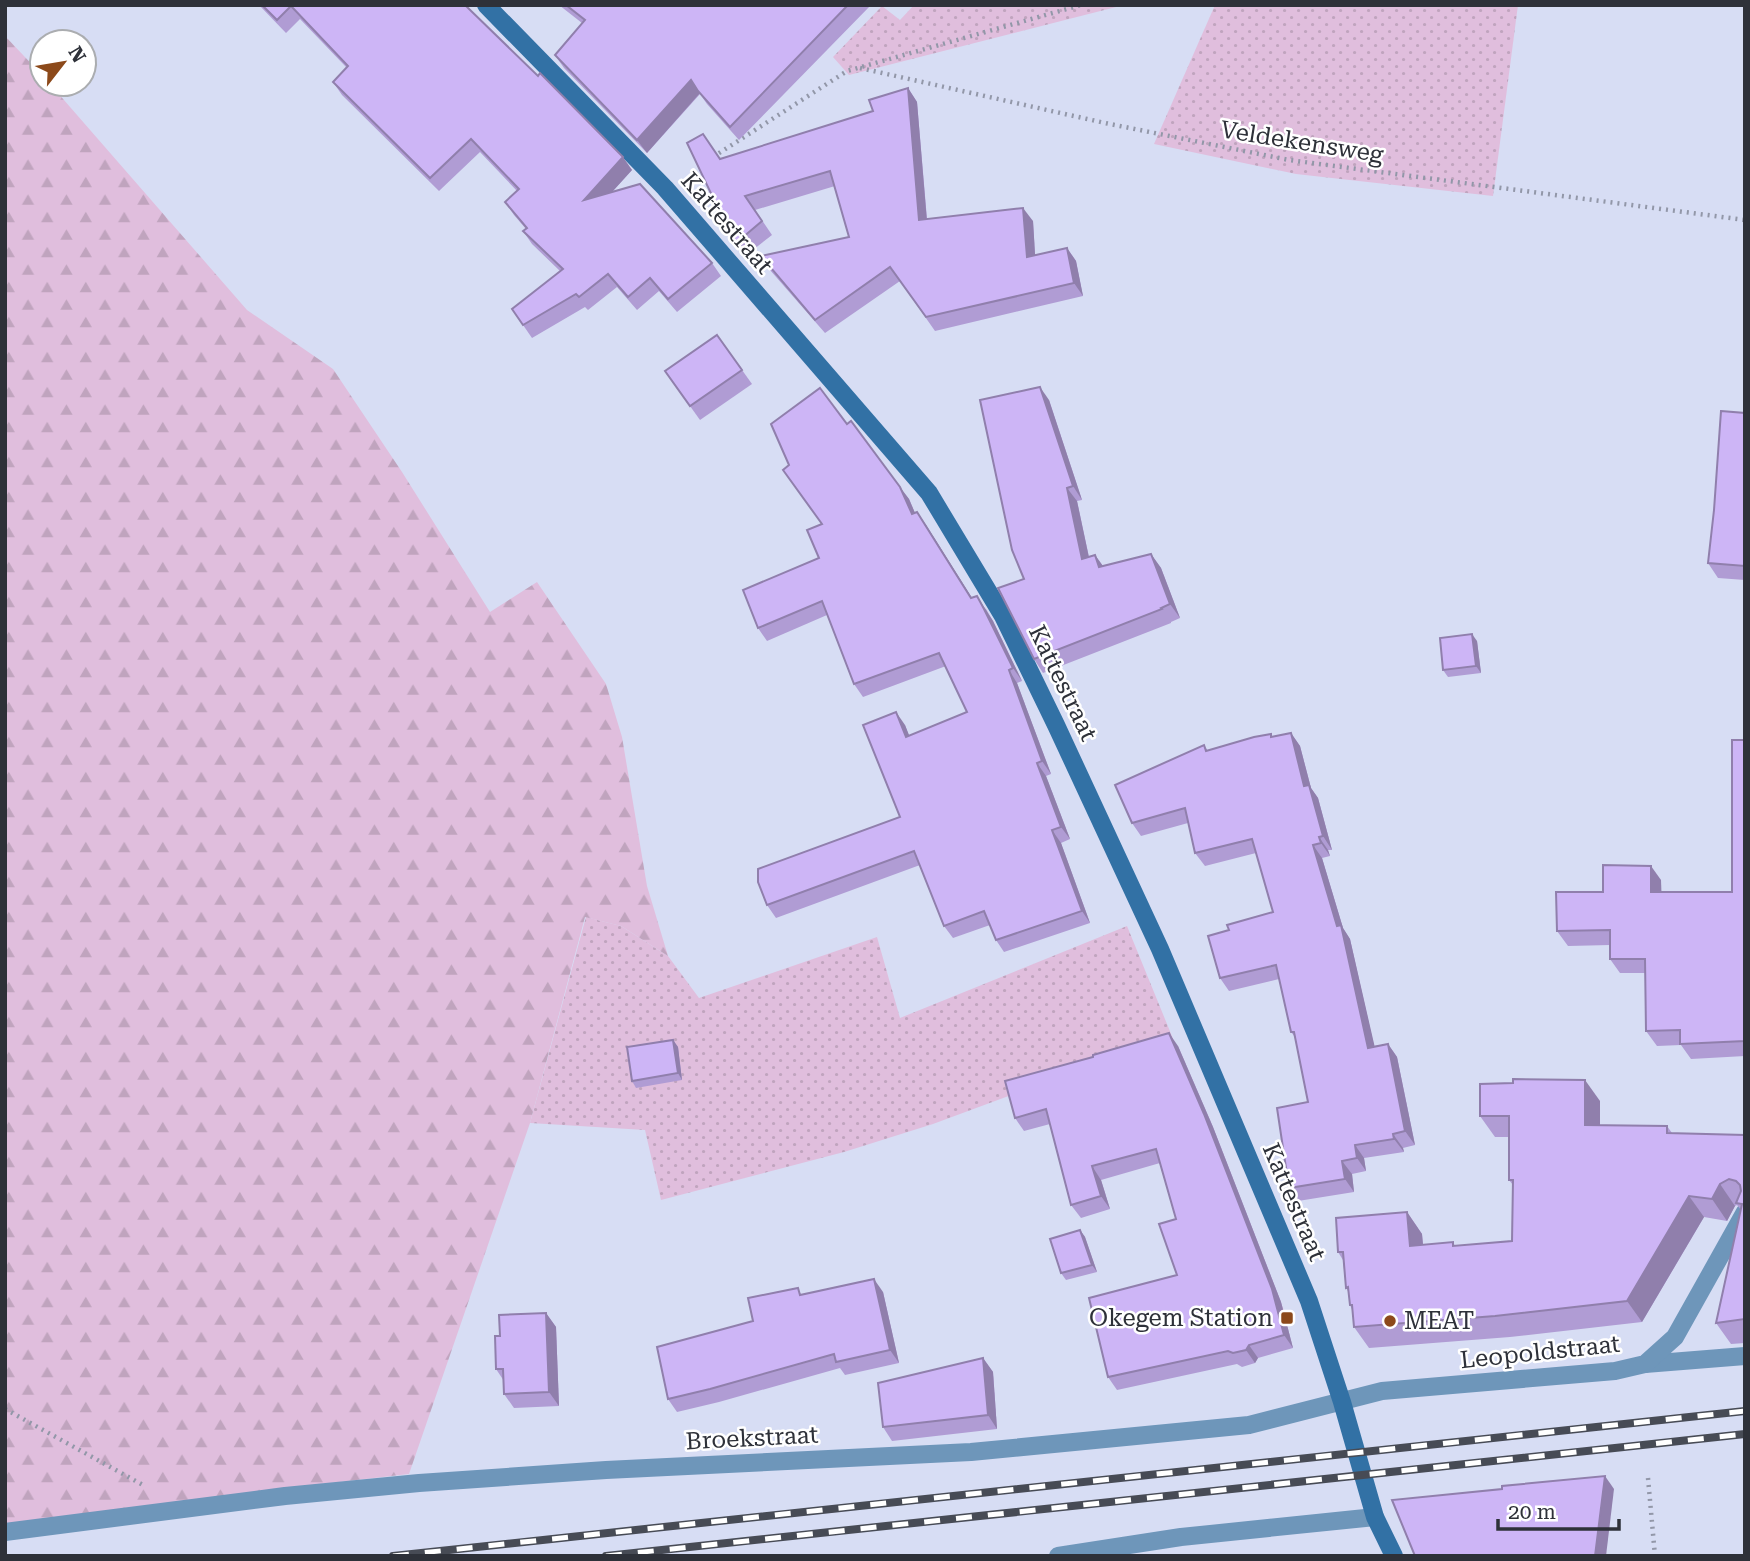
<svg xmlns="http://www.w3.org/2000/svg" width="1750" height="1561" font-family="'Roboto Serif',serif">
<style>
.grass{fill:url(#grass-dots)}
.forest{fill:url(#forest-firs)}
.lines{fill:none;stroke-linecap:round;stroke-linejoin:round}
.path{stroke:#9297a8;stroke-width:4.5;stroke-dasharray:2 5;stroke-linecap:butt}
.street{stroke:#6e96ba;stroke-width:18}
.secondary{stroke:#3271a5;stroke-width:18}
.rail-casing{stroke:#474b55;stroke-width:8}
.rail{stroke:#fff;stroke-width:5;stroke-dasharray:16;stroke-linecap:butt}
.wall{fill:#b09cd4}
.shaded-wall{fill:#907fac}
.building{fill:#cdb5f6;stroke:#907fac;stroke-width:2}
.poi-dot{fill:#8c491a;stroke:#fff;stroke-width:2.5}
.labels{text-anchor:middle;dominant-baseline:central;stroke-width:5;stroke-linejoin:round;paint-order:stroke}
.street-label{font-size:24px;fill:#2e3139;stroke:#fff}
.poi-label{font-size:24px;fill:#2e3139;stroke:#fff;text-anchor:end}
</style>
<defs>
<pattern id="grass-dots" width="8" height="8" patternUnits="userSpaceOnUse" patternTransform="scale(1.75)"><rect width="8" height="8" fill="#e0bedd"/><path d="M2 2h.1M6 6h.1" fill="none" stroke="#c0a4be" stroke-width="1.8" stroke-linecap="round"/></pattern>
<pattern id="forest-firs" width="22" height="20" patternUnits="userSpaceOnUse" patternTransform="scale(1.75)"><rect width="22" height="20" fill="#e0bedd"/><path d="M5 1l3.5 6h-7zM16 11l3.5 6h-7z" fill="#c0a4be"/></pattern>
</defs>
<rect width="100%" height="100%" fill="#d7ddf4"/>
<g class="grass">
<path d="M914 5H1124L849 75 833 57 882 6 900 20Z"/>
<path d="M1215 5H1518L1493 196 1296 174 1154 144Z"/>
<path d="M586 917 621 926 668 956 699 998 877 937 900 1018 1127 926 1287 1318 1102 1068 1014 1094 933 1124 844 1152 661 1200 645 1130 530 1123Z"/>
</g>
<path class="forest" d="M5 36 42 75V84H50L247 310 333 369 402 472 490 612 537 582 606 684 622 737 647 886 668 956 621 926 585 917 530 1123 409 1474 252 1492 5 1530Z"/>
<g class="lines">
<g class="path">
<path d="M860 68 1105 123 1289 160 1745 220"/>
<path d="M713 157 847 71 1081 5"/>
<path d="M5 1409 143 1485"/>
<path d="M1648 1478 1655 1556"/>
</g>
<g class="street">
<path d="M1645 1364 1745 1356"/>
<path d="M5 1532 285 1496 419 1483 606 1470 971 1452 1249 1425 1382 1391 1615 1371 1645 1364 1675 1337 1745 1212"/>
<path d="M1058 1556 1181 1537 1375 1517"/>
</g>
<path class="secondary" d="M486 5 665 188 929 493 1003 616 1056 725 1160 949 1309 1301 1342 1402 1375 1517 1394 1556"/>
<defs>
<g id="rail">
<path d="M393 1556 1745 1411"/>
<path d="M606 1556 1745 1434"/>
</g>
</defs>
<use href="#rail" class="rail-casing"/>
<use href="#rail" class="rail"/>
</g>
<g class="wall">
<path d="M259 5H465L632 170 612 192 712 263 721 276 677 312 659 291 637 310 617 287 588 310 585 307 532 338 512 309 560 271 532 244 523 231 526 229 514 215 505 202 517 191 480 152 439 191 342 95 333 82 347 68 300 19 286 33Z"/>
<path d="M559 5H871L739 140 707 104 700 94 647 153 564 68 555 55 582 23Z"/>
<path d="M908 88 917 102 927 219 1033 221 1035 255 1067 248 1076 261 1083 296 935 331 900 281 825 333 770 270 761 256 849 237 835 186 755 210 772 235 744 257 735 244 720 159 873 111Z"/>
<path d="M717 335 752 384 700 420 665 371Z"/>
<path d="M1049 400 1082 500 1077 501 1089 557 1095 555 1103 566 1151 554 1161 568 1180 618 1171 622V623L1043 673 1034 659 1024 579Z"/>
<path d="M1745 413V580L1718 578 1708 563Z"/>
<path d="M847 424 909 499 915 513 926 525 972 598 986 609 993 621 1022 681 1017 683 1051 774 1046 776 1070 839 1061 843 1090 923 1004 952 996 940 990 925 953 938 944 926 920 865 776 918 767 905 900 817 905 725 909 736 967 712 946 666 863 697 854 684 827 615 767 641 758 628 819 558 821 524Z"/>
<path d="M1477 641 1481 673 1448 677 1443 670Z"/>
<path d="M1291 733 1300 746 1311 788 1318 798 1332 850H1328L1330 856 1322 858 1343 928 1350 939 1374 1046 1388 1044 1397 1057 1415 1145 1403 1148 1404 1152 1364 1158 1366 1171 1352 1174 1354 1192 1298 1201 1289 1188 1308 1102 1295 1037 1291 1032 1279 979 1229 991 1220 978 1229 930 1273 912 1256 853 1205 866 1195 853 1188 823 1141 836 1132 823 1204 745 1208 751Z"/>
<path d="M1745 740V1056L1691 1059 1681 1045 1657 1046 1646 1031 1645 973H1620L1610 959V945L1568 946 1557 931 1603 892 1661 880V892H1732Z"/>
<path d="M673 1040 678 1047 682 1080 636 1088 632 1081Z"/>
<path d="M1178 1046 1213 1127 1281 1302 1293 1348 1258 1358 1255 1363 1242 1367 1237 1364 1117 1390 1108 1377 1177 1275 1176 1219 1160 1163 1101 1180 1110 1209 1081 1218 1071 1205 1050 1124 1024 1131 1015 1118Z"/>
<path d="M1600 1101V1125L1667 1126 1672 1133 1745 1135V1343L1731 1344 1716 1323 1741 1210 1737 1205 1735 1206 1727 1221 1704 1217 1642 1322 1510 1337 1369 1348 1354 1327 1352 1309 1350 1305 1348 1291 1346 1288 1343 1260 1338 1252 1407 1212 1422 1234 1423 1245 1453 1242 1455 1246 1512 1241 1513 1185 1509 1180V1137H1495L1480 1116Z"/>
<path d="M1080 1230 1085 1237 1097 1272 1066 1280 1061 1273Z"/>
<path d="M883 1292 899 1363 845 1375 840 1368 719 1402 677 1412 668 1399 753 1321 803 1295Z"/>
<path d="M546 1313 556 1327 559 1406 514 1408 504 1394V1381L496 1369 500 1336Z"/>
<path d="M983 1358 993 1372 997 1429 892 1441 883 1427Z"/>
</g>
<g class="shaded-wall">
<path d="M691 80 700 93 647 153 637 140Z"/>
<path d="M908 88 917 102 928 234 919 220Z"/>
<path d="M623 157 632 170 593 213 584 200Z"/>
<path d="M1023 208 1033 221 1036 270 1027 257Z"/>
<path d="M1067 248 1076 261 1083 296 1074 283Z"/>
<path d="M1040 387 1049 400 1082 500 1073 486Z"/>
<path d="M900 487 909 499 921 527 912 514Z"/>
<path d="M1067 488 1077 501 1092 572 1082 559Z"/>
<path d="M917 512 926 525 980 611 971 598Z"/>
<path d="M1151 554 1161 568 1180 618 1170 604Z"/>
<path d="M1095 555 1105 569 1099 567Z"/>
<path d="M977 596 993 621 1022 681 1013 668Z"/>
<path d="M1472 634 1477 641 1481 673 1476 666Z"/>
<path d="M1009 670 1017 683 1051 774 1042 761Z"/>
<path d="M896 712 905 725 915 750 906 737Z"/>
<path d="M1291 733 1300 746 1311 788 1318 798 1332 850 1323 836 1304 786Z"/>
<path d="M1037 763 1046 776 1070 839 1061 827Z"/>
<path d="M1052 830 1061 843 1090 923 1082 911Z"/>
<path d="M1319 837 1328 850 1330 856 1321 843Z"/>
<path d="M1313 845 1322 858 1343 928 1350 939 1378 1061 1368 1048 1337 926Z"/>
<path d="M1651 866 1661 880 1662 907 1651 892Z"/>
<path d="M1169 1033 1178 1046 1213 1127 1281 1302 1293 1348 1284 1335Z"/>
<path d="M673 1040 678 1047 682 1080 678 1073Z"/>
<path d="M1388 1044 1397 1057 1415 1145 1405 1131Z"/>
<path d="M1585 1080 1600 1101V1147L1585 1125Z"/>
<path d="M1393 1134 1403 1148 1404 1152 1394 1139Z"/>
<path d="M1355 1145 1364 1158 1366 1171 1357 1158Z"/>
<path d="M1342 1161 1352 1174 1354 1192 1345 1179Z"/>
<path d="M1092 1166 1101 1180 1110 1209 1101 1196Z"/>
<path d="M1720 1184 1735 1206 1727 1221 1712 1199Z"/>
<path d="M1689 1196 1704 1217 1642 1322 1627 1301Z"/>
<path d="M1407 1212 1422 1234 1425 1267 1410 1246Z"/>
<path d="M1080 1230 1085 1237 1097 1272 1092 1265Z"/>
<path d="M874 1279 883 1292 899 1363 890 1350Z"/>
<path d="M546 1313 556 1327 559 1406 549 1392Z"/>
<path d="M1249 1345 1258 1358 1255 1363 1246 1350Z"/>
<path d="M983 1358 993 1372 997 1429 988 1415Z"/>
<path d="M1605 1476 1614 1489 1606 1556H1595Z"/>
</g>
<g class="building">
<path d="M262 5H465L538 76 540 73 623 157 584 200 640 184 712 263 668 299 650 278 628 297 608 274 579 297 576 294 523 325 512 309 563 269 523 231 527 228 505 202 519 189 471 139 430 178 333 82 348 66 291 6 277 20Z"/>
<path d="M566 5H848L730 127 698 91 691 80 637 140 555 55 585 20Z"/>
<path d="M908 88 919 220 1023 208 1027 257 1067 248 1074 283 926 317 890 267 815 320 761 256 849 237 830 171 745 196 762 221 735 244 687 143 703 134 720 159 873 111 869 100Z"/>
<path d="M717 335 742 370 690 406 665 371Z"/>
<path d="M1040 387 1073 486 1067 488 1082 559 1095 555 1099 567 1151 554 1170 604 1161 608 1162 609 1034 659 998 588 1024 579 1012 550 980 400Z"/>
<path d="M820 388 847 424 851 421 900 487 912 514 917 512 971 598 977 596 984 609 1013 668 1009 670 1042 761 1037 763 1061 827 1052 830 1082 911 996 940 984 911 944 926 914 851 767 905 758 882V869L900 817 863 725 896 712 906 737 967 712 939 653 854 684 822 601 758 628 743 590 819 558 807 530 822 524 783 470 789 465 771 424Z"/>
<path d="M1721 411 1745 413V566L1708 563 1714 510Z"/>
<path d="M1472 634 1476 666 1443 670 1440 638Z"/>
<path d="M1291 733 1304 786 1309 785 1323 836 1319 837 1321 843 1313 845 1337 926 1341 925 1368 1048 1388 1044 1405 1131 1393 1134 1394 1139 1355 1145 1357 1158 1342 1161 1345 1179 1289 1188 1277 1108 1308 1102 1294 1032H1291L1276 965 1220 978 1208 936 1229 930 1227 925 1273 912 1252 839 1195 853 1185 808 1132 823 1115 785 1204 745 1206 751 1254 737 1271 734V737Z"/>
<path d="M1732 740H1745V1041L1680 1044V1030L1646 1031 1645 959H1610V930L1557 931 1556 892H1603V865L1651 866V892H1732Z"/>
<path d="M1169 1033 1204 1114 1272 1289 1284 1335 1249 1345 1246 1350 1233 1353 1228 1351 1108 1377 1089 1298 1177 1275 1159 1224 1176 1219 1156 1149 1092 1166 1101 1196 1071 1205 1046 1109 1015 1118 1005 1081 1093 1057V1055Z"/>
<path d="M673 1040 678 1073 632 1081 627 1047Z"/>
<path d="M1513 1079 1585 1080V1125L1667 1126V1133L1745 1135V1319L1716 1323 1742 1204 1736 1203 1741 1191 1740 1185 1736 1181 1729 1179 1720 1184 1712 1199 1689 1196 1627 1301 1495 1316 1354 1327 1352 1305H1350L1348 1287 1346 1288 1343 1252H1338L1336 1218 1407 1212 1410 1246 1453 1242V1246L1512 1241 1513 1180H1509V1116H1480V1084L1513 1083Z"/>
<path d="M1080 1230 1092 1265 1061 1273 1050 1239Z"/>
<path d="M874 1279 890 1350 836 1362 834 1354 710 1389 668 1399 657 1347 753 1321 748 1298 798 1288 800 1295Z"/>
<path d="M546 1313 549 1392 504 1394 503 1369H496L495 1336H500L499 1315Z"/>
<path d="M983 1358 988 1415 883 1427 878 1383Z"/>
<path d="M1605 1476 1595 1556H1415L1392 1500 1502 1489V1486Z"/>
</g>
<g class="poi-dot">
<rect x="1280" y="1311" width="14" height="14" rx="3.5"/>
<circle cx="1390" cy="1321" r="7"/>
</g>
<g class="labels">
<g class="street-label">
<text transform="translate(1302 142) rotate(9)">Veldekensweg</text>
<text transform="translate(727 223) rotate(49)">Kattestraat</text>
<text transform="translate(1063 683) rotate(64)">Kattestraat</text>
<text transform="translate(1294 1202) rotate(67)">Kattestraat</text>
<text transform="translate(1540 1352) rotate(-6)">Leopoldstraat</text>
<text transform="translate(752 1438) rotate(-3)">Broekstraat</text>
</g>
<g class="poi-label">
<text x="1273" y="1318">Okegem Station</text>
<text x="1404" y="1321" text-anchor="start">MEAT</text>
</g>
</g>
<rect width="1750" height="1561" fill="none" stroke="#2e3139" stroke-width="14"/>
<g transform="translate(63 63) rotate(59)"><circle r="33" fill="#ffffff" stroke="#abadb0" stroke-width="2"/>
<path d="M0-5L12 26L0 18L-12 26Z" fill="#8c491a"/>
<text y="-10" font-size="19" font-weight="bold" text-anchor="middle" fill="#2e3139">N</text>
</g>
<path d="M1498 1519v10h121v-10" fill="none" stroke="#2e3139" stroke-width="3.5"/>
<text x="1508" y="1519" font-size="21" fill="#2e3139" stroke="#ffffff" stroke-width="5" paint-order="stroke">20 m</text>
</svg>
